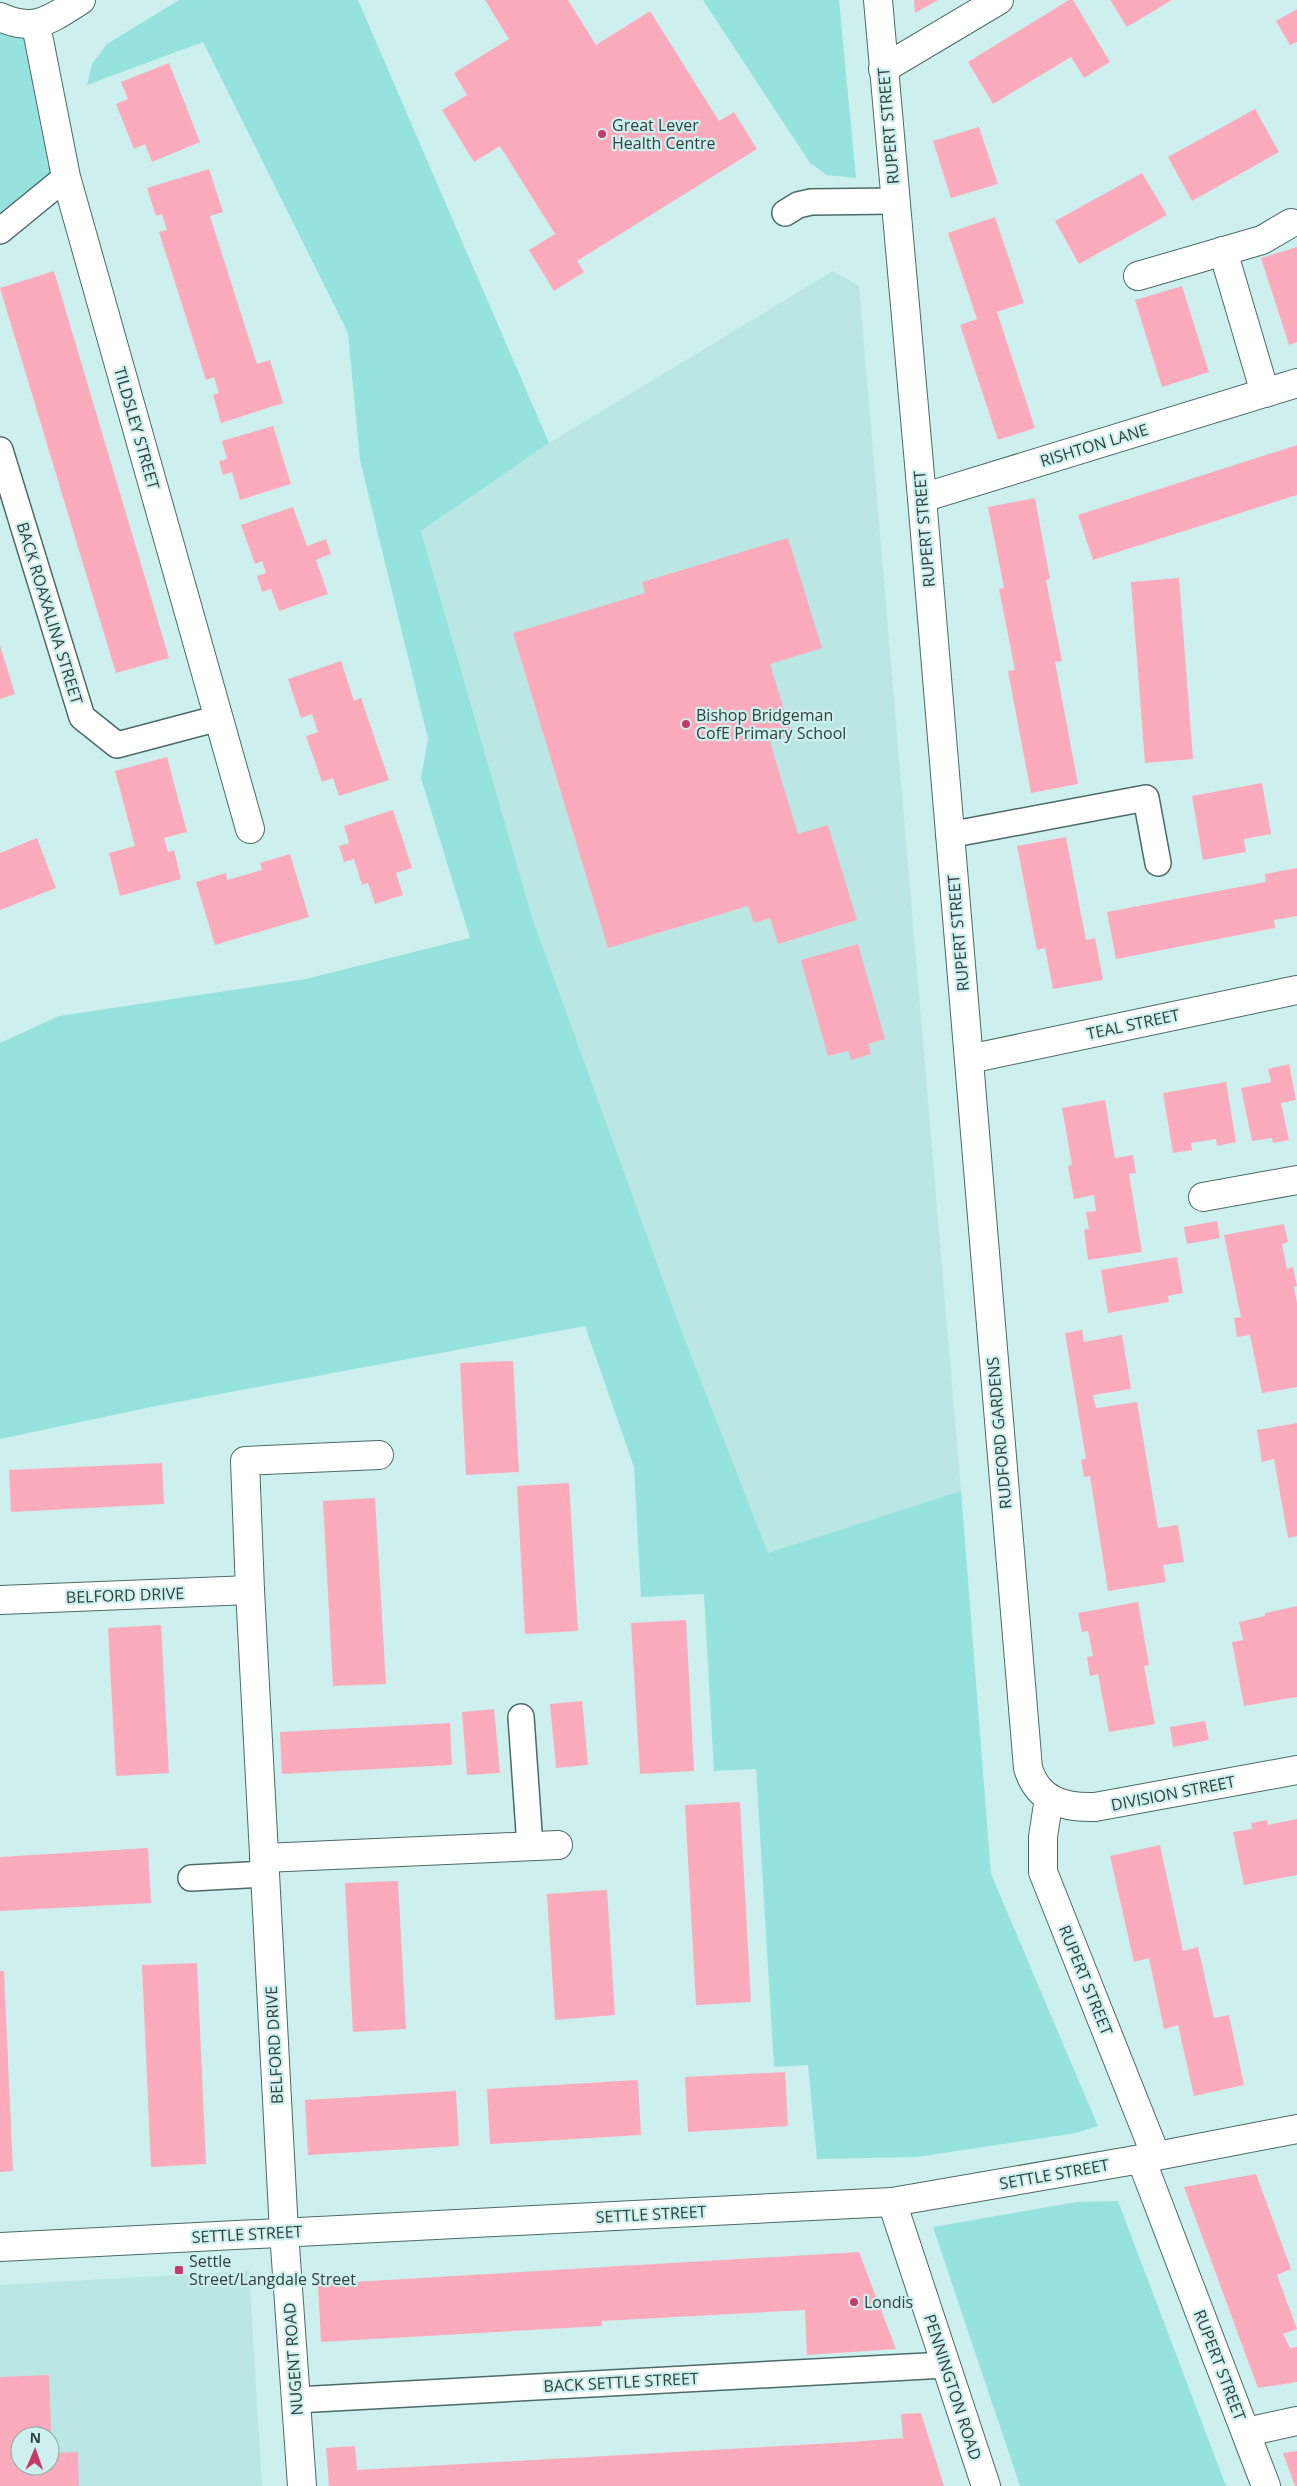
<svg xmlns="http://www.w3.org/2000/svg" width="1297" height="2486" font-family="'Open Sans',sans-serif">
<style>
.built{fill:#bae6e4;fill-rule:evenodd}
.green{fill:#96e2df}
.building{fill:#fbabbc;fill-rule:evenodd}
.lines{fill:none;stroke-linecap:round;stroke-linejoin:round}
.service-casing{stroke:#4b6a69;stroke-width:28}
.minor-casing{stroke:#4b6a69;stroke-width:30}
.tertiary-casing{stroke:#4b6a69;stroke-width:30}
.service{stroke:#fff;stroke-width:25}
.minor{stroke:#fff;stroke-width:28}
.tertiary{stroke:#fff;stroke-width:28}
.poi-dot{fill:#c63968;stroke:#cdf0ee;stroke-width:2}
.labels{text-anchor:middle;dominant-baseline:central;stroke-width:4.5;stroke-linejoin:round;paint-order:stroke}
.poi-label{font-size:16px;fill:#313f3f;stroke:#cdf0ee;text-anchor:start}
.street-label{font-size:16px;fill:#313f3f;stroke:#cdf0ee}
</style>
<rect width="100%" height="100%" fill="#cdf0ee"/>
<g class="built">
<path d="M833 271 859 286 961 1491 768 1554 680 1327 532 917 421 531 549 443Z"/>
<path d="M249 2271 262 2486H0V2285ZM20 2436H50V2466H20Z"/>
</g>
<g class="green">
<path d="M179 0H358L549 443 421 531 532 917 680 1327 768 1553 961 1491 991 1874 1098 2126 1076 2133 917 2157 817 2159 808 2065 774 2067 756 1769 714 1771 704 1594 641 1597 634 1467 585 1326 156 1406 0 1439V1043L59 1016 306 979 470 938 421 778 428 739 360 460 348 333 203 42 87 85 92 64 107 44Z"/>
<path d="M703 0H839L856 178 827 175 810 163Z"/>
<path d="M0 15 36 25 66 177 0 231Z"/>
<path d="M1118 2201 1226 2486H1020L933 2227 1077 2202Z"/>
</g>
<g class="building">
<path d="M485 0H568L596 45 650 11 719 121 734 112 757 149 577 261 584 272 554 291 529 250 555 234 500 146 474 162 442 110 467 95 454 73 509 39Z"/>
<path d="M914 0H938L915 13Z"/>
<path d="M1069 0H1073L1110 62 1084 78 1071 57 993 104 968 62Z"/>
<path d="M1110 0H1172L1127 27Z"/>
<path d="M1297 9V42L1290 45 1276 21Z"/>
<path d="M169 63 200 142 152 162 145 144 134 149 116 104 128 99 121 82Z"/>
<path d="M1255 109 1279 152 1192 201 1168 157Z"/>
<path d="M979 127 998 184 951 198 933 141Z"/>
<path d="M209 169 223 212 210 216 257 364 270 360 283 403 221 423 213 395 219 393 214 377 206 380 159 232 167 230 162 214 156 216 147 188Z"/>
<path d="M1142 173 1167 215 1079 264 1055 221Z"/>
<path d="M995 217 1024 303 997 312 1035 428 998 440 960 325 977 319 948 233Z"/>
<path d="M1297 247V342L1289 345 1261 258Z"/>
<path d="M54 271 169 658 116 673 0 288Z"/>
<path d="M1182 286 1209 372 1162 387 1135 300Z"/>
<path d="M273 426 291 484 240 500 232 472 223 475 219 461 227 459 222 441Z"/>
<path d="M1297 445V495L1093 560 1078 515Z"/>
<path d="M1035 498 1050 579 1046 580 1062 661 1055 662 1078 784 1031 793 1008 671 1015 670 999 589 1004 588 988 507Z"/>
<path d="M293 507 307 546 326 539 331 554 316 560 328 594 279 611 271 589 262 592 257 576 266 573 262 561 255 564 241 525Z"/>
<path d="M788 538 822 648 770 664 792 735 770 742 798 834 828 825 857 920 778 944 770 918 754 923 748 906 608 948 513 633 645 593 642 582Z"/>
<path d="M1179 578 1193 759 1145 763 1131 582Z"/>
<path d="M0 645 15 694 0 699Z"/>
<path d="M341 661 354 701 361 698 389 780 339 796 333 778 322 782 306 736 318 732 312 714 301 718 288 679Z"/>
<path d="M167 757 187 832 164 838 168 852 174 850 181 879 120 896 109 853 135 846 115 771Z"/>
<path d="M1262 783 1271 834 1244 839 1246 852 1203 860 1192 796Z"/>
<path d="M393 810 412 868 396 873 403 895 375 904 368 883 362 885 354 859 344 862 339 846 349 843 344 826Z"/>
<path d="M1066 837 1086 940 1095 938 1103 980 1053 989 1045 948 1037 950 1017 846Z"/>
<path d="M37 838 56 888 0 910V853Z"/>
<path d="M290 854 309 917 215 945 196 882 226 873 227 880 262 870 260 863Z"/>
<path d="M1297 868V916L1274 920 1275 928 1116 959 1107 912 1266 882 1265 874Z"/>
<path d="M858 944 885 1039 868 1044 871 1054 851 1060 848 1051 828 1056 801 960Z"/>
<path d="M1289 1064 1296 1100 1281 1103 1289 1140 1273 1143 1272 1138 1252 1141 1241 1088 1271 1082 1268 1069Z"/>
<path d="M1226 1082 1236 1142 1217 1146 1216 1139 1203 1141 1191 1143 1192 1150 1173 1153 1163 1093Z"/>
<path d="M1105 1100 1115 1158 1133 1155 1136 1173 1129 1174 1142 1252 1088 1260 1084 1230 1089 1229 1086 1212 1096 1211 1094 1195 1074 1199 1068 1166 1072 1165 1062 1108Z"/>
<path d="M1217 1221 1220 1238 1187 1244 1184 1227Z"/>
<path d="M1284 1224 1288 1242 1282 1244 1287 1269 1293 1267 1297 1286 1294 1287 1297 1303V1387L1262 1393 1250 1335 1237 1337 1234 1318 1241 1317 1224 1235Z"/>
<path d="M1177 1257 1183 1293 1168 1296 1169 1302 1108 1313 1101 1270Z"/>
<path d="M1082 1330 1084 1342 1122 1335 1131 1389 1093 1395 1096 1408 1137 1402 1158 1528 1178 1525 1184 1562 1163 1565 1166 1582 1108 1591 1090 1476 1084 1477 1081 1460 1086 1459 1065 1333Z"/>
<path d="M513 1361 519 1472 466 1475 460 1363Z"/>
<path d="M1297 1423V1536L1288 1538 1274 1459 1262 1462 1257 1430Z"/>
<path d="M162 1463 164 1504 11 1512 9 1470Z"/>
<path d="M569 1483 578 1631 525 1634 517 1486Z"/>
<path d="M375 1498 386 1684 333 1686 323 1501Z"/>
<path d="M1138 1602 1149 1665 1144 1666 1155 1724 1109 1732 1098 1674 1090 1676 1087 1657 1093 1656 1088 1631 1082 1632 1078 1613Z"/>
<path d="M1297 1606V1697L1244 1706 1232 1642 1243 1640 1239 1622 1265 1616V1613Z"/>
<path d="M686 1620 694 1771 640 1774 631 1623Z"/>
<path d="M161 1625 169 1773 116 1776 108 1628Z"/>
<path d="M582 1701 588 1765 556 1768 550 1704Z"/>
<path d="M494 1709 500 1773 467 1775 462 1712Z"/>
<path d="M1205 1721 1209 1740 1173 1747 1170 1727Z"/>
<path d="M450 1723 452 1765 282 1774 280 1732Z"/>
<path d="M740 1802 751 2002 696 2005 685 1805Z"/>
<path d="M1297 1819V1875L1244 1885 1233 1832 1252 1829 1251 1823 1267 1820 1268 1825Z"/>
<path d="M1160 1845 1183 1951 1198 1947 1214 2018 1229 2015 1244 2085 1194 2096 1178 2025 1164 2029 1149 1958 1134 1962 1110 1856Z"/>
<path d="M148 1848 151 1903 0 1911V1857Z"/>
<path d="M398 1881 406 2029 353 2032 345 1883Z"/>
<path d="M607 1890 615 2015 555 2020 547 1894Z"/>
<path d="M197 1963 206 2164 151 2167 142 1965Z"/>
<path d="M0 1971H4L13 2171 0 2172Z"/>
<path d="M785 2072 788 2126 688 2132 685 2077Z"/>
<path d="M638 2080 641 2135 490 2144 487 2089Z"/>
<path d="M456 2091 459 2146 308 2155 305 2100Z"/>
<path d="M1256 2174 1291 2269 1277 2275 1297 2329 1283 2334 1290 2348 1297 2347V2382L1258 2388 1184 2187Z"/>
<path d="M859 2252 896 2349 807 2355 805 2310 602 2321V2326L321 2342 318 2284Z"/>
<path d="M49 2375 52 2453 78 2452 79 2486H0V2377ZM20 2436H50V2466H20Z"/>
<path d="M921 2413 944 2486H329L326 2448 355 2446 357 2470 851 2442 903 2438 901 2414Z"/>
<path d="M1297 2451V2486H1295L1283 2453Z"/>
</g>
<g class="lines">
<defs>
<g id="service">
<path d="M785 213 798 205 811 202 895 201"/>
<path d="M0 231 66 177"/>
<path d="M0 450 82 717 117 745 219 718"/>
<path d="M949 835 1146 798 1158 863"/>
<path d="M521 1717 530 1846"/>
<path d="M191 1878 265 1874"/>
<path d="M296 2400 945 2365"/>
</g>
<g id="minor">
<path d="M878 0 922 498 1028 1768C1038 1801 1064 1808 1095 1807L1297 1770"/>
<path d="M36 25 66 177 250 829"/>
<path d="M883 69 999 0"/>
<path d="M1223 251 1265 393"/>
<path d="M1138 276 1262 240 1291 223"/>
<path d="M922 498 1297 383"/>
<path d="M969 1059 1297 990"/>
<path d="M1203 1197 1297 1180"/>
<path d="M0 1600 250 1590"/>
<path d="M1049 1798 1043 1837V1872L1156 2156"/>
<path d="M264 1858 558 1845"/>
<path d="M1141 2159 1266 2486"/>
<path d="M892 2202 986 2486"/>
<path d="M0 2247 892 2202 1141 2159 1297 2129"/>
<path d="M1246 2432 1297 2421"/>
<path d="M302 2486 284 2232 250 1590 245 1461 379 1455"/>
</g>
<path id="tertiary" d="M0 17C35 33 51 19 81 0"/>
</defs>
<use href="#service" class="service-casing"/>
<use href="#minor" class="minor-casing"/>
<use href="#tertiary" class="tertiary-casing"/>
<use href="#service" class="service"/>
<use href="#minor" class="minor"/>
<use href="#tertiary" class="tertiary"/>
</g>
<g class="poi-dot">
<circle cx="602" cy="134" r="5"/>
<circle cx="686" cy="724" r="5"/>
<rect x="174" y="2265" width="10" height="10" rx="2.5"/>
<circle cx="854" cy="2302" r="5"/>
</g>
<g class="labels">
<g class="poi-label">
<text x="612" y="125">Great Lever<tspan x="612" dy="18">Health Centre</tspan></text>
<text x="696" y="715">Bishop Bridgeman<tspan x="696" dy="18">CofE Primary School</tspan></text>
<text x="189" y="2261">Settle<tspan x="189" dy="18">Street/Langdale Street</tspan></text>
<text x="864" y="2302">Londis</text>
</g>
<g class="street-label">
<text transform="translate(888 126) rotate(-95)">RUPERT STREET</text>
<text transform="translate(137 428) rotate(74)">TILDSLEY STREET</text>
<text transform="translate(1094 445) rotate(-17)">RISHTON LANE</text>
<text transform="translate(924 529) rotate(-95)">RUPERT STREET</text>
<text transform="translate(50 613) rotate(73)">BACK ROAXALINA STREET</text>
<text transform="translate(958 933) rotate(-95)">RUPERT STREET</text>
<text transform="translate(1133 1024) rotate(-12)">TEAL STREET</text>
<text transform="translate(999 1433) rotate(-95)">RUDFORD GARDENS</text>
<text transform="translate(125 1595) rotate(-2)">BELFORD DRIVE</text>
<text transform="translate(1173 1793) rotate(-11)">DIVISION STREET</text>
<text transform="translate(1086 1980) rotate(68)">RUPERT STREET</text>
<text transform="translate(274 2045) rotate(-93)">BELFORD DRIVE</text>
<text transform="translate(1054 2174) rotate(-10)">SETTLE STREET</text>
<text transform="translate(651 2214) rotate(-3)">SETTLE STREET</text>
<text transform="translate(247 2234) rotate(-3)">SETTLE STREET</text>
<text transform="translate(293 2359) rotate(-94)">NUGENT ROAD</text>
<text transform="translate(1220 2365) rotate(69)">RUPERT STREET</text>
<text transform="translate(621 2382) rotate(-3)">BACK SETTLE STREET</text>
<text transform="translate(953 2387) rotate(72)">PENNINGTON ROAD</text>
</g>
</g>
<g transform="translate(35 2451) rotate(2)"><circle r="24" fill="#cdf0ee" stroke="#8fa9a8"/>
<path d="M0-4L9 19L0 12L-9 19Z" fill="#c63968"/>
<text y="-8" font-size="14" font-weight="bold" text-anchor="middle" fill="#313f3f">N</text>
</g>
</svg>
